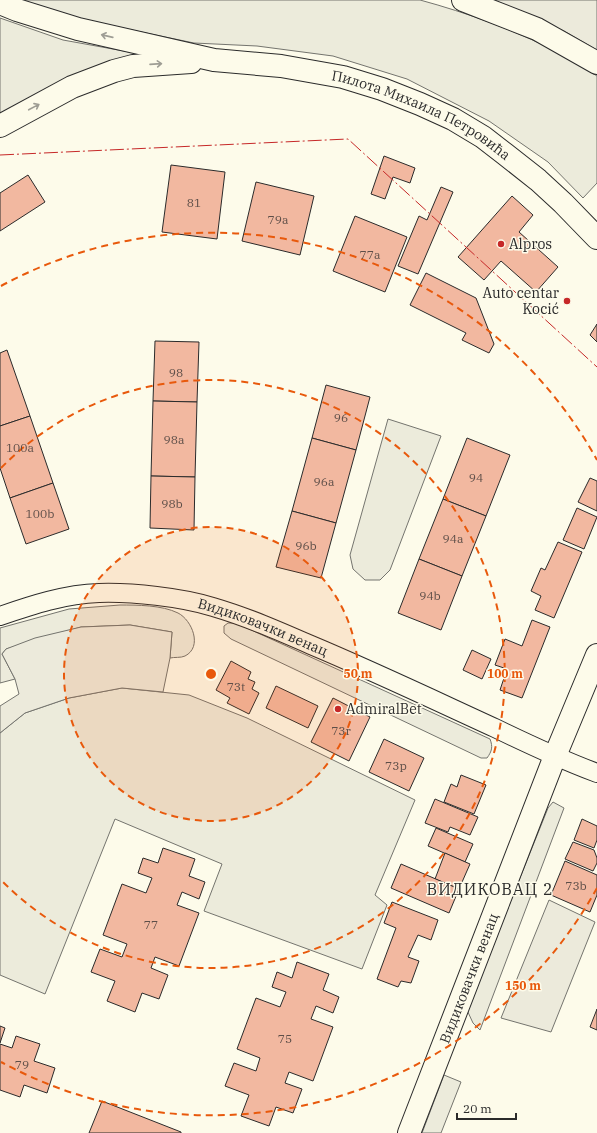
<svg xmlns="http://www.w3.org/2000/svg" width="597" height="1133" font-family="'IBM Plex Serif',serif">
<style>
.green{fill:#ecebdb;stroke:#74746e}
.parking{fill:#eceadb;stroke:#74746e}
.building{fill:#f2b8a0;stroke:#2b2b2b}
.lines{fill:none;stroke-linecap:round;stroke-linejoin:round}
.minor-casing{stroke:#2b2b2b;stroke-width:20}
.tertiary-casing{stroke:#2b2b2b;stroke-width:24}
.secondary-casing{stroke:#2b2b2b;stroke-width:24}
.minor{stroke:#fdfbea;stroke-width:18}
.tertiary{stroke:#fdfbea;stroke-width:22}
.secondary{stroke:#fdfbea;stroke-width:22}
.power{stroke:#c62828;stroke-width:1;stroke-dasharray:14 3 2 3;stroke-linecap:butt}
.oneway{stroke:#9e9d94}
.ring{fill:none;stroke:#e8590c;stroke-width:2;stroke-dasharray:7 5}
.poi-dot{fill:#c62828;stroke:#fdfbea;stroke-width:1.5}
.labels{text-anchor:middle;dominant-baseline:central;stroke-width:3;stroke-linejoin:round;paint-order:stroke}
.number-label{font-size:12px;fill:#5d4e48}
.street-label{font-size:14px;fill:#2b2b2b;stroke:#fdfbea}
.poi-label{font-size:14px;fill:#2b2b2b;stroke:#fdfbea;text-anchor:start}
.quarter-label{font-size:16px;letter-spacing:1px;fill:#2b2b2b;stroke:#fdfbea}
.centre{fill:#e8590c;stroke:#fdfbea;stroke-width:2}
.ring-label{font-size:12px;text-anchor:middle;font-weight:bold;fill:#e8590c;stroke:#fdfbea;stroke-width:3;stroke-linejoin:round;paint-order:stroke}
</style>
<rect width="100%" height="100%" fill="#fdfbea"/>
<g class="green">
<path d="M20 0H420C468 13 514 30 558 52 571 59 584 68 597 76V183L583 198 548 162 489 121 407 79 333 56 257 46 194 43 98 23 34 6Z"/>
<path d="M0 18 63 40 135 53V61L0 121Z"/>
<path d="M388 419 441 436 390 570 380 580H365L353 569 350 555Z"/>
<path d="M120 605C137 605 162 605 178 613 192 620 203 647 185 656 181 658 174 657 170 658L172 632 130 625 81 627 6 649 2 654 15 679 0 683V628L69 609Z"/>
<path d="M228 623H236L490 739C493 747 492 751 487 758H481L231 639 224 633V626Z"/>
<path d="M122 688 189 695 247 718 415 800 375 895 387 905 362 969 204 911 222 864 115 819 45 994 0 975V733L25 713 69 698Z"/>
<path d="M553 802 564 808 480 1030 473 1023 467 1010 548 808Z"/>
<path d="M444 1075 461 1082 441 1133H422Z"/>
</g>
<g class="parking">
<path d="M494 0H597V50L564 31Z"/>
<path d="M130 625 172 632 170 658 163 692 122 688 69 698 25 713 0 733V706L19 694 15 679 2 654 6 649 35 638 81 627Z"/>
<path d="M549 900 595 922 551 1032 501 1018Z"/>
</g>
<g class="building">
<path d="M384 156 415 168 410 183 393 177 385 199 371 194Z"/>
<path d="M171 165 225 172 217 239 162 232Z"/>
<path d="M28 175 45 202 0 231V193Z"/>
<path d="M256 182 314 196 300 255 242 241Z"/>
<path d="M441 187 453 192 418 274 398 266 419 216 427 220Z"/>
<path d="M512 196 533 215 519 232 558 267 536 292 501 261 484 280 458 257Z"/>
<path d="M355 216 407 237 385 292 333 271Z"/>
<path d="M426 273 476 298 494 344 489 353 462 340 466 333 410 305Z"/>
<path d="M597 324V342L590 335Z"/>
<path d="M155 341 199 342 197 402 153 401Z"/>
<path d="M7 350 30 416 0 426V353Z"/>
<path d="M326 385 370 397 356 450 312 438Z"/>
<path d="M153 401 197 402 195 477 151 476Z"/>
<path d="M30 416 53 483 10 498 0 468V426Z"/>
<path d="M312 438 356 450 336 523 292 511Z"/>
<path d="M467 438 510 455 486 516 443 499Z"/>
<path d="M151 476 195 477 194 530 150 528Z"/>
<path d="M590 478 597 481V511L578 502Z"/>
<path d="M53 483 69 529 26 544 10 498Z"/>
<path d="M443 499 486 516 462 576 419 559Z"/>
<path d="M577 508 597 517 584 549 563 540Z"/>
<path d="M292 511 336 523 321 578 276 567Z"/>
<path d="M558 542 582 552 554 618 535 610 541 596 531 591 541 568 545 570Z"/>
<path d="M419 559 462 576 441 630 398 613Z"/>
<path d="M532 620 550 627 522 698 500 690 507 669 495 665 505 639 522 646Z"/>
<path d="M472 650 491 659 482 679 463 670Z"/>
<path d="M231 661 251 672 248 679 255 682 252 689 259 693 249 714 227 703 230 698 216 690Z"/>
<path d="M276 686 318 706 308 728 266 708Z"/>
<path d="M333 698 370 717 349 761 311 742Z"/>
<path d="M384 739 424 758 409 791 369 772Z"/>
<path d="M461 775 486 785 474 814 444 802 451 784 457 787Z"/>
<path d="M435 799 478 817 470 835 450 827 448 832 425 823Z"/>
<path d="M582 819 597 826V840L594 848 574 840Z"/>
<path d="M436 828 473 844 465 862 428 846Z"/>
<path d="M573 842 594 850 597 858V863L593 871 565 859Z"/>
<path d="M163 848 195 859 189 876 205 882 199 899 182 892 177 905 199 913 179 966 155 957 151 968 168 975 159 999 142 993 135 1012 107 1001 115 981 91 972 100 949 122 957 127 944 103 935 122 884 146 893 152 878 138 873 143 858 158 863Z"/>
<path d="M445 853 470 864 459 889 435 879Z"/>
<path d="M565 861 597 875V895L590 912 551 895Z"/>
<path d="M401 864 459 889 449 913 391 888Z"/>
<path d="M392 902 438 920 431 940 418 935 408 957 419 961 411 983 401 981 398 987 377 979 396 928 384 923Z"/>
<path d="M297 962 329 974 323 990 339 997 333 1013 316 1006 311 1019 333 1027 313 1081 289 1072 285 1083 302 1089 293 1113 276 1107 269 1126 241 1116 249 1095 225 1086 234 1063 256 1071 260 1058 237 1049 256 998 280 1007 286 992 272 987 277 972 292 978Z"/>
<path d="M597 1009V1030L590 1027Z"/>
<path d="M0 1026 5 1028 0 1043Z"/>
<path d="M16 1036 40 1044 34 1061 55 1068 47 1093 24 1085 20 1097 0 1090V1044L12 1048Z"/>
<path d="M102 1101 181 1132V1133H89Z"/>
</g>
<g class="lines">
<defs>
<g id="minor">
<path id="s1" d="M0 616C32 605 65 594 99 593 132 592 181 597 213 607 247 617 279 631 311 645 373 671 434 700 495 728 528 744 562 760 597 773"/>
</g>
<g id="tertiary">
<path d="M463 0 537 29 597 63"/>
<path id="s2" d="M409 1133 555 756 597 655"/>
</g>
<g id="secondary">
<path id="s3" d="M0 3 17 10 78 29 214 60 281 66 343 77 382 89 420 104 453 119 483 137 505 154 538 180 563 203 597 238"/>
<path d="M0 126 72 87 114 71 133 66 191 62"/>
</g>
</defs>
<use href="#minor" class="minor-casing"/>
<use href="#tertiary" class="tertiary-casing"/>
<use href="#secondary" class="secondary-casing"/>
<use href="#minor" class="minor"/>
<use href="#tertiary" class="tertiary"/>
<use href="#secondary" class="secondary"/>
<path class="power" d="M0 155 348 139 597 367"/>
</g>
<defs><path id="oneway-shaft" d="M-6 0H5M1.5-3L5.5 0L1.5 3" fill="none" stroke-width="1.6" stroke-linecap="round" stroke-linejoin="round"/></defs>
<g class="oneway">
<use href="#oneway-shaft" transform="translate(107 36) rotate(-167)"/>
<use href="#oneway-shaft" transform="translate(156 64) rotate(-4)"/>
<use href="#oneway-shaft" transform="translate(34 107) rotate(-28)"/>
</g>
<circle cx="211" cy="674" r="147" fill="#e8590c" fill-opacity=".12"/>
<g class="ring">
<circle cx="211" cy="674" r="147"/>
<path d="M1 468A294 294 0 1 1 1 880"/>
<path d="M597 888A441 441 0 0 1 1 1062M1 286A441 441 0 0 1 597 460"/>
</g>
<g class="poi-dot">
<circle cx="501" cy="244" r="4"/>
<circle cx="567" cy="301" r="4"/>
<circle cx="338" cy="709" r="4"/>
</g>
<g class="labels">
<g class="number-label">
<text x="194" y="202">81</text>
<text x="278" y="219">79a</text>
<text x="370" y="254">77a</text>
<text x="176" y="372">98</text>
<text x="341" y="417">96</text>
<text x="174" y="439">98a</text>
<text x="20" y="447">100a</text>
<text x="476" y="477">94</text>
<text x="324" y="481">96a</text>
<text x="172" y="503">98b</text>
<text x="40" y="513">100b</text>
<text x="453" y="538">94a</text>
<text x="306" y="545">96b</text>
<text x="430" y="595">94b</text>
<text x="236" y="686">73t</text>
<text x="341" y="730">73r</text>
<text x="396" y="765">73p</text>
<text x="576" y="885">73b</text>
<text x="151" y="924">77</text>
<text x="285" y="1038">75</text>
<text x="22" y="1064">79</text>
</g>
<g class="street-label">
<text stroke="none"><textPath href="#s3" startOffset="439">Пилота Михаила Петровића</textPath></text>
<text stroke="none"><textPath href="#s1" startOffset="271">Видиковачки венац</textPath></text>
<text stroke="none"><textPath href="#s2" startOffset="166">Видиковачки венац</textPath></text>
</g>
<g class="poi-label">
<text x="509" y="244">Alpros</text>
<text x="559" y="293" text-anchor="end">Auto centar<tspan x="559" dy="16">Kocić</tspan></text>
<text x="346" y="709">AdmiralBet</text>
</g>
<g class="quarter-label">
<text x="490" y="889">ВИДИКОВАЦ 2</text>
</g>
</g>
<circle cx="211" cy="674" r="6" class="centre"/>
<g class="ring-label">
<text x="358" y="678">50 m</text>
<text x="505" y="678">100 m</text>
<text x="523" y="990">150 m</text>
</g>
<path d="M457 1113v6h59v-6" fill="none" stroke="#2b2b2b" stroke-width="2"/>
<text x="463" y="1113" font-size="12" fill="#2b2b2b" stroke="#fdfbea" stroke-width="3" paint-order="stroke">20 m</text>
</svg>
